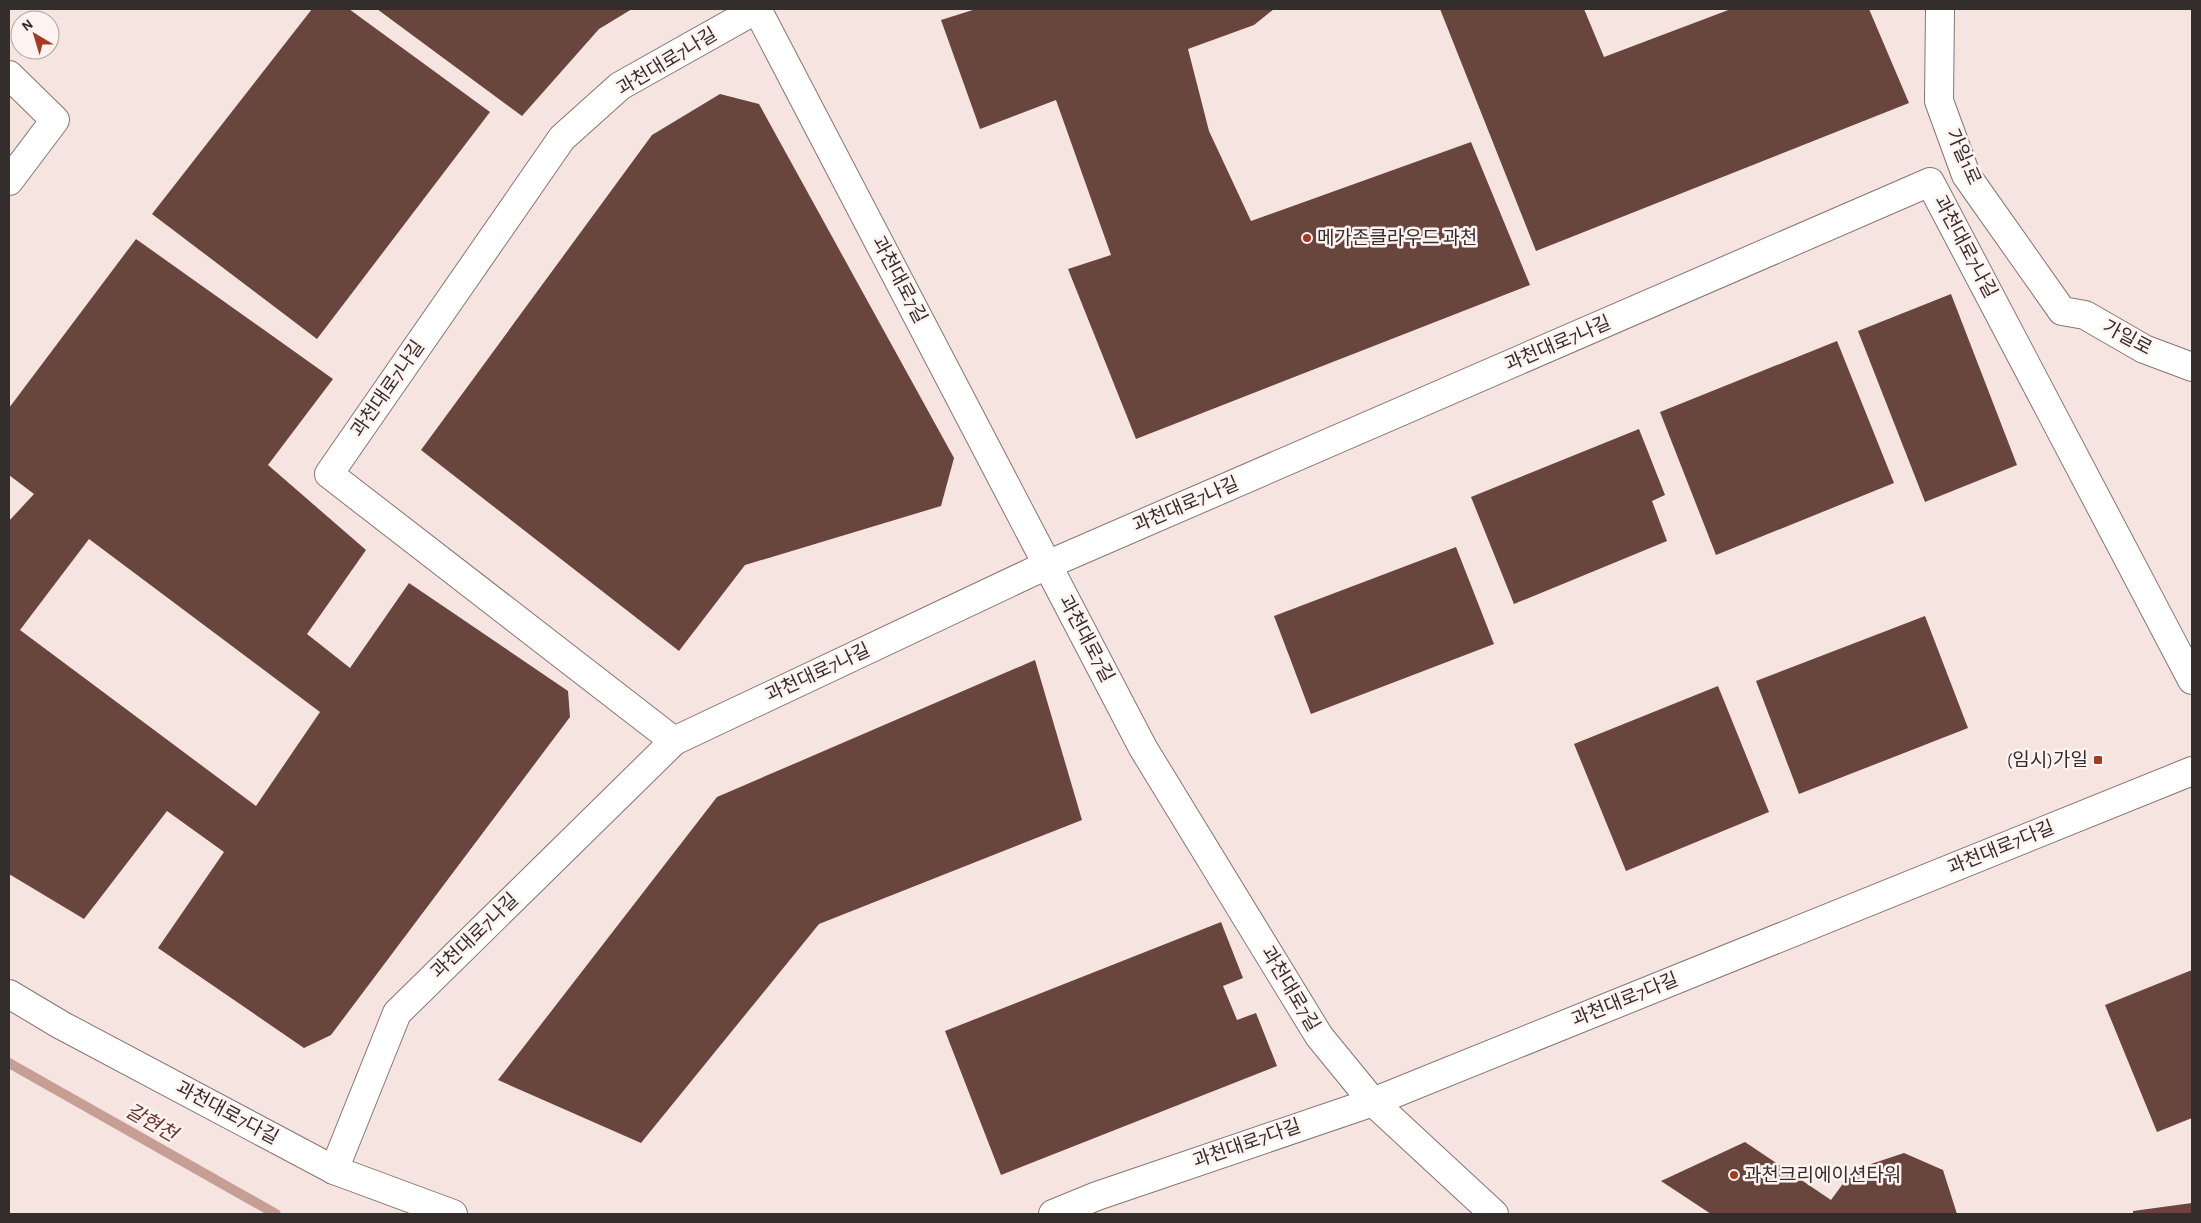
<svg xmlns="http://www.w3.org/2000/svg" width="2201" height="1223" font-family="'Alegreya Sans','Noto Sans KR',sans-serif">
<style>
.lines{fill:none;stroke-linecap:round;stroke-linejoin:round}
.stream{stroke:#c69e94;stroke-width:10}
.building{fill:#69463d;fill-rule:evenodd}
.minor-casing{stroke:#857672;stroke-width:30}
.minor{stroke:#fff;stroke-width:28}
.poi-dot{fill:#a33a21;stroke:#fef3f1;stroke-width:2}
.labels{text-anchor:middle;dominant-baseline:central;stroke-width:5;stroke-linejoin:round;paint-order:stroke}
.street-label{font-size:19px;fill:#332d2b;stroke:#fef3f1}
.poi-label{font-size:19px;fill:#332d2b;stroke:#fef3f1;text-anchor:start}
.water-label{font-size:20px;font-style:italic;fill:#6b3528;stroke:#fef3f1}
</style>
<rect width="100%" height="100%" fill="#f6e4e0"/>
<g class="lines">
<path class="stream" d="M9 1063 276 1214"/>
</g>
<g class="building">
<path d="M312 9H349L490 112 317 339 152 214Z"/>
<path d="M377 9H632L599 29 522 116Z"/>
<path d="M976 9H1274L1254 25 1188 49 1209 131 1251 221 1471 142 1530 285 1136 439 1068 269 1111 255 1056 100 980 129 941 20Z"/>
<path d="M1440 9H1584L1604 57 1731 9H1869L1909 103 1536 251Z"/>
<path d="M720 94 759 104 954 458 941 506 745 565 679 651 421 450 652 135Z"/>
<path d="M136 239 333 379 268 465 366 550 307 634 350 668 409 583 568 691 570 717 331 1035 304 1048 158 948 224 852 167 811 84 919 9 874V521L34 494 9 475V408ZM89 539 320 712 256 806 20 630Z"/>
<path d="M1951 294 2017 465 1925 502 1858 331Z"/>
<path d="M1837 341 1894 483 1716 555 1660 412Z"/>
<path d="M1639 429 1665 495 1652 501 1667 541 1514 604 1471 497Z"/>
<path d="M1456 547 1494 644 1311 714 1274 616Z"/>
<path d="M1925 616 1968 728 1799 794 1756 681Z"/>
<path d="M1035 660 1082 820 819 924 641 1143 498 1080 717 797Z"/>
<path d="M1718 686 1769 812 1626 871 1574 744Z"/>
<path d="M1221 922 1243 978 1223 986 1237 1020 1256 1013 1277 1066 1001 1175 945 1031Z"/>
<path d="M2192 970V1118L2157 1132 2105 1005Z"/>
<path d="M1745 1142 1831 1200 1853 1170 1904 1153 1943 1170 1957 1214H1711L1661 1181Z"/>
<path d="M2192 1203V1214H2133V1211Z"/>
</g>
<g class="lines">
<defs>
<g id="minor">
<path d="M757 9 1143 748 1319 1036 1373 1102 1494 1214"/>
<path d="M1940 9 1939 101 1966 175 2062 311 2085 315 2144 349 2192 367"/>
<path d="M9 75 55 120 9 181"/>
<path d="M674 741 329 474 562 138 620 86 757 9"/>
<path d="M9 994 61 1025 334 1170 453 1214"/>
<path d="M334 1170 397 1013 674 741 1047 565 1930 182 2192 680"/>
<path d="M1053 1214 1097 1196 1373 1102 2192 771"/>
</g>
</defs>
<use href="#minor" class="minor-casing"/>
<use href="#minor" class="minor"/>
</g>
<g class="poi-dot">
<circle cx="1307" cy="238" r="5"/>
<rect x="2093" y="755" width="10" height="10" rx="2.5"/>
<circle cx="1734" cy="1175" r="5"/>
</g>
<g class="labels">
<g class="street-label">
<text transform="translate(667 62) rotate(-31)">과천대로7나길</text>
<text transform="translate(1963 157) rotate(66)">가일1로</text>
<text transform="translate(1965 247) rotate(62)">과천대로7나길</text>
<text transform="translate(899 280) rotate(62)">과천대로7길</text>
<text transform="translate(2127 338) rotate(28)">가일로</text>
<text transform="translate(1558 344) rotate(-23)">과천대로7나길</text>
<text transform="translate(388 389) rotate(-55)">과천대로7나길</text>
<text transform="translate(1186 505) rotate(-23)">과천대로7나길</text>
<text transform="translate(1086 639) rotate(62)">과천대로7길</text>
<text transform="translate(818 673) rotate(-25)">과천대로7나길</text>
<text transform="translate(2001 848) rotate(-22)">과천대로7다길</text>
<text transform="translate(475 936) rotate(-44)">과천대로7나길</text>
<text transform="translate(1290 989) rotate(59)">과천대로7길</text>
<text transform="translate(1625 1000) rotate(-22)">과천대로7다길</text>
<text transform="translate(227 1113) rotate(28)">과천대로7다길</text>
<text transform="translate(1247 1144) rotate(-19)">과천대로7다길</text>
</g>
<g class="poi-label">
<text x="1317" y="238">메가존클라우드 과천</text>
<text x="2088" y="760" text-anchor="end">(임시)가일</text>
<text x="1744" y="1175">과천크리에이션타워</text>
</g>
<g class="water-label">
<text transform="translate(151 1123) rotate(30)">갈현천</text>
</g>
</g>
<rect width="2201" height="1223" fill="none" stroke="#332d2b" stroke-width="20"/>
<g transform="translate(35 35) rotate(322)"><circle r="24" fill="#fef3f1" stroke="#ada4a2"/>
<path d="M0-4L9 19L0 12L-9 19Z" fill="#a33a21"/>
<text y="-8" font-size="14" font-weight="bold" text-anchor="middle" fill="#332d2b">N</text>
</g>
</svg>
